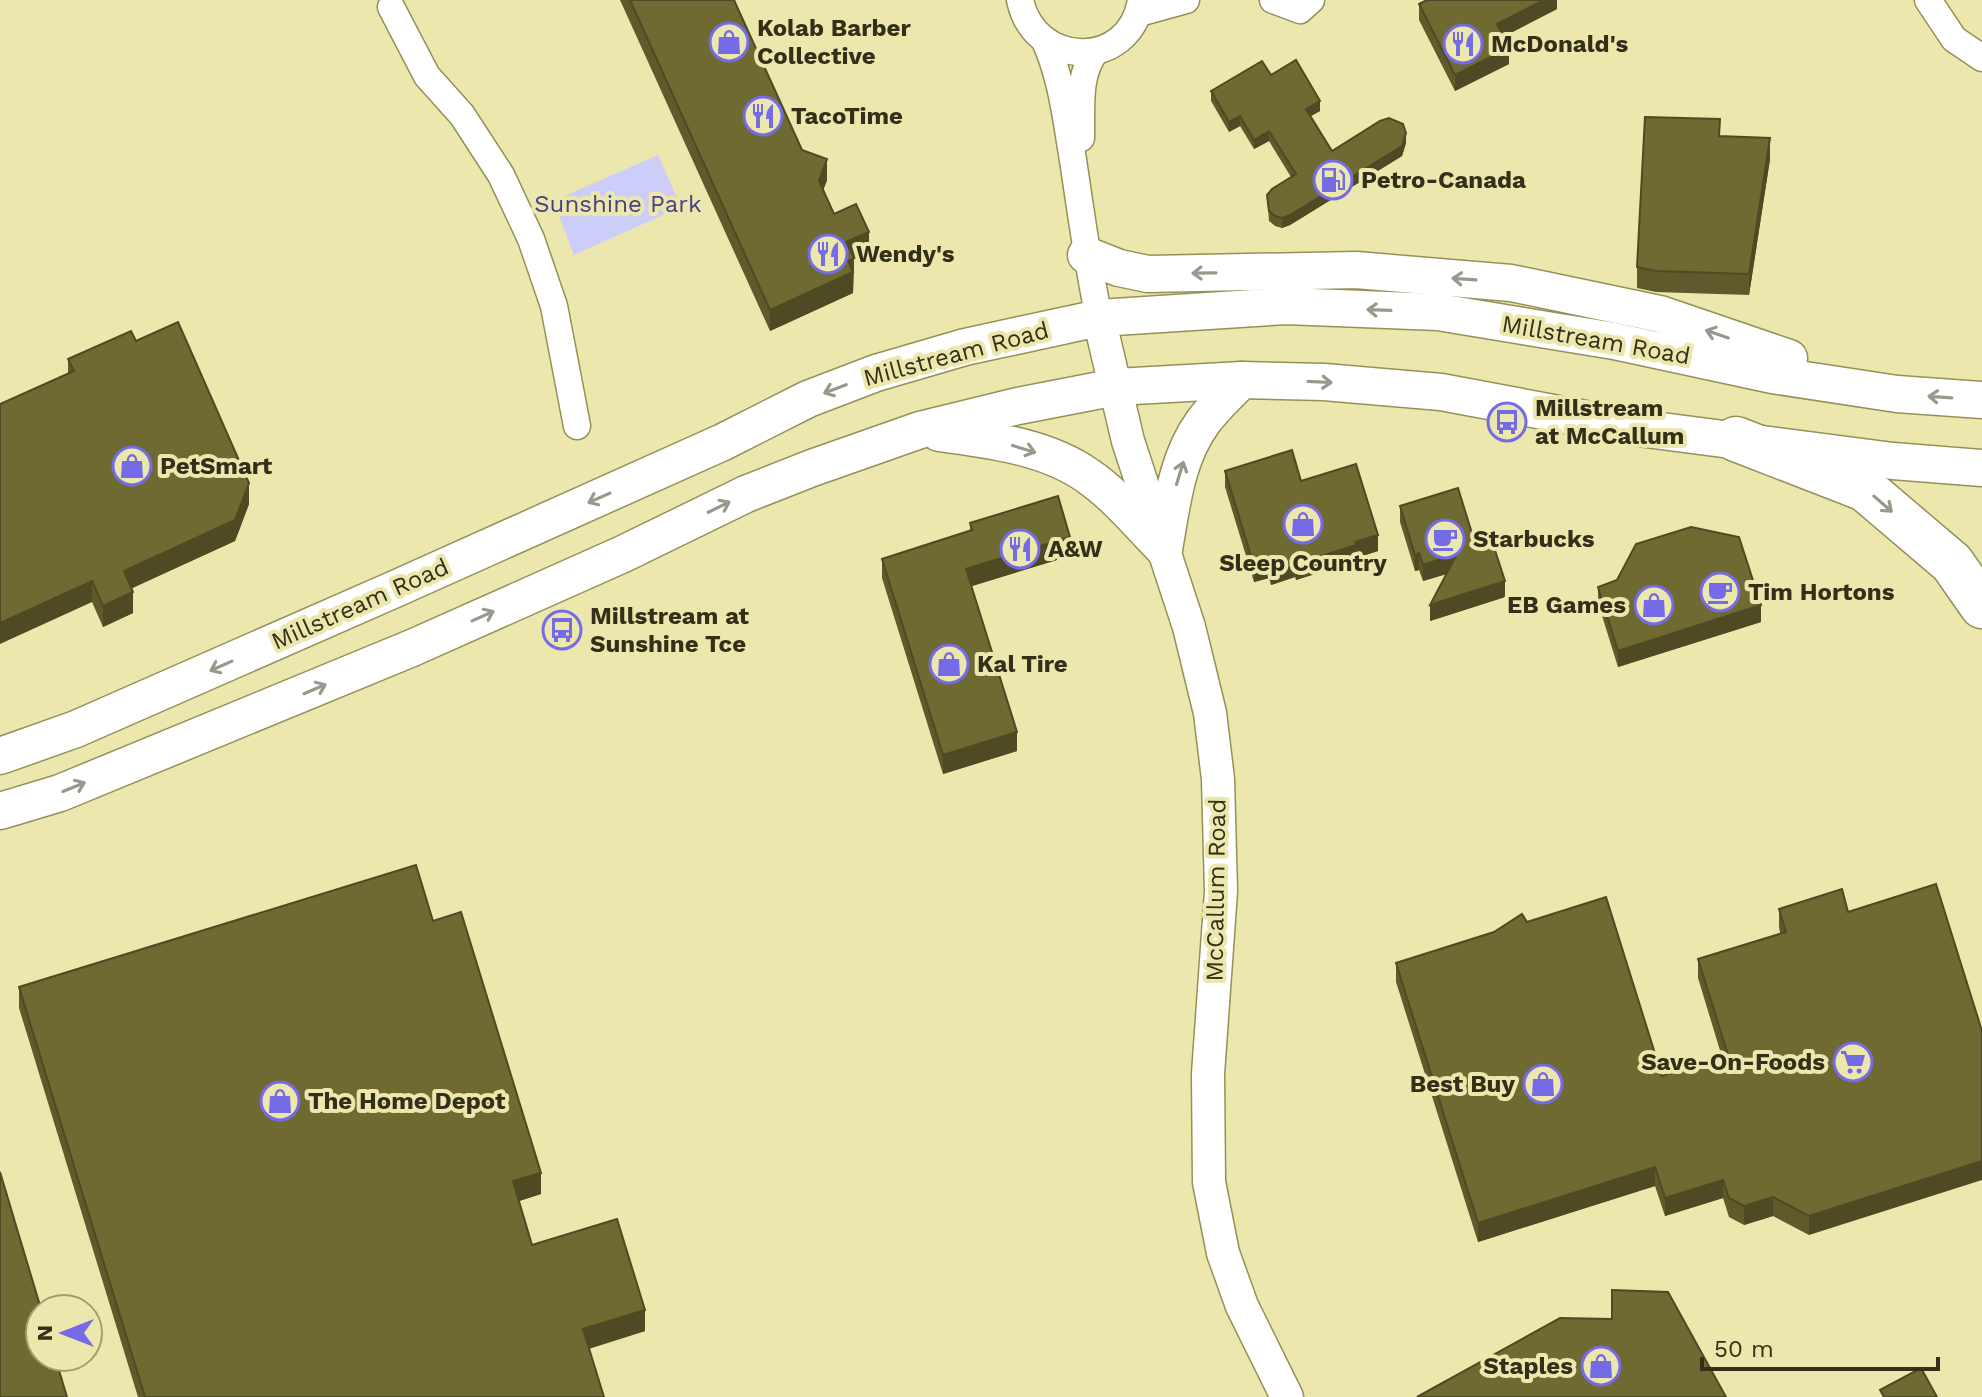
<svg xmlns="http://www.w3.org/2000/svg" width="1982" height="1397" font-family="'Work Sans',sans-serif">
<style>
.green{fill:#cccdf9}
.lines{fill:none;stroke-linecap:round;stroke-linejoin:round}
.minor-casing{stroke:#969058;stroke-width:29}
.tertiary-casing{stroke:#969058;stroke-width:35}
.secondary-casing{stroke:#969058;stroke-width:39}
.motorway-casing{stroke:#969058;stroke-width:47}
.minor{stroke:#fff;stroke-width:26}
.tertiary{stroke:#fff;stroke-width:32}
.secondary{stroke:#fff;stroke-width:36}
.motorway{stroke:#fff;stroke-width:44}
.wall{fill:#5f5a2b}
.shaded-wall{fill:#4e4a23}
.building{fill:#6f6932;stroke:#4e4a23;stroke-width:2}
.oneway{stroke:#98988c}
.labels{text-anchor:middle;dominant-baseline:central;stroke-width:8;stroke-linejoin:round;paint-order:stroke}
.poi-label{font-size:24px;font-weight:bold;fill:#323019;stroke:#ece7ac;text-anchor:start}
.park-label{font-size:24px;fill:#474288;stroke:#ece7ac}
.street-label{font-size:24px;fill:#323019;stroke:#ece7ac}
</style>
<rect width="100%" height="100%" fill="#ece7ac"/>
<path class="green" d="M658 155 681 207 574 255 553 201Z"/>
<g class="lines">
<defs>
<g id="minor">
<path d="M1020 0C1034 68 1130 71 1141 0"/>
<path d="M1273 0 1300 10 1311 0"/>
<path d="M1928 0 1954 39 1982 58"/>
<path d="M391 7 427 76 462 115 501 175 531 239 554 306 577 426"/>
<path d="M1139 13 1186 0"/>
<path d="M1045 41C1062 79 1066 119 1073 160 1081 213 1088 266 1099 318"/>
<path d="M1081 138C1082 109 1077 77 1095 52"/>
</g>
<path id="tertiary" d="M1099 318 1128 441 1189 627 1210 713 1218 779 1221 891 1208 1074 1209 1182 1223 1253 1242 1306 1287 1397"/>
<g id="secondary">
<path d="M1086 255 1119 268 1148 274 1356 270 1511 283 1660 314 1789 358"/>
<path d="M939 433C989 440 1046 446 1088 476 1116 495 1140 525 1164 549"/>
<path d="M1164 549C1172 505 1176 459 1203 422 1214 407 1229 393 1242 380"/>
<path d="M0 756 76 729 395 589 723 442 808 399 876 373 965 347 1099 318 1286 306 1438 312 1614 341 1772 375 1897 394 1982 400"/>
<path d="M0 811 60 793 412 648 623 554 746 494 812 468 920 430 1018 406 1116 387 1242 380 1324 382 1441 392 1623 426 1893 461 1982 468"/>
</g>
<path id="motorway" d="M1736 439 1865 489 1952 563 1982 606"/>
</defs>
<use href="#minor" class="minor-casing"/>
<use href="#tertiary" class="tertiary-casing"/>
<use href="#secondary" class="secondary-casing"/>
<use href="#motorway" class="motorway-casing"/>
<use href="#minor" class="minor"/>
<use href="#tertiary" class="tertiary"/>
<use href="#secondary" class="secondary"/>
<use href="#motorway" class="motorway"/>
</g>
<g class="wall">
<path d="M620 0H734L802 150 827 180 823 190 834 214 869 252 854 259 853 293 770 331Z"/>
<path d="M1557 0V9L1503 37 1509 64 1455 91 1419 20V4Z"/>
<path d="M1271 75 1320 111 1310 116 1332 151 1406 143 1402 156 1290 225 1282 228 1275 226 1269 221 1267 195 1291 177 1269 141 1254 149 1240 126 1229 132 1211 101V91Z"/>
<path d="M1720 136 1770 159 1749 295 1656 292 1637 288V267Z"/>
<path d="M136 341 249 504 235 541 131 588 133 613 103 627 92 602 68 374V359Z"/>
<path d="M1225 471 1301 481 1378 551 1356 558V561L1296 580 1295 577 1271 585 1269 578 1254 582 1225 487Z"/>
<path d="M1400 506 1475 543 1505 597 1430 621 1446 574 1423 581 1419 570 1415 571 1400 522Z"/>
<path d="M970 523 1070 556 971 586 1017 751 943 774 882 578V559L970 531Z"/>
<path d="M1598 587 1761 622 1618 667 1598 603Z"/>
<path d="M1842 889 1809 1235 1773 1216 1744 1225 1729 1217 1723 1198 1665 1216 1655 1186 1478 1242 1396 982V963L1527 922 1662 1076 1722 1057 1698 978V959L1780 933 1779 927V909Z"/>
<path d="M433 921 541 1194 519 1201 532 1245 645 1331 589 1349 604 1397H138L19 1008V987Z"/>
</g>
<g class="shaded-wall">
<path d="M1544 0H1557V9L1497 40V24Z"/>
<path d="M1509 48V64L1455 91V75Z"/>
<path d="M1320 101V111L1306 119V109Z"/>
<path d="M1240 116V126L1229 132V122Z"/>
<path d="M1269 131V141L1254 149V140Z"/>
<path d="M1406 133V143L1402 156 1290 225 1282 228V218Z"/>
<path d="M1770 138V159L1749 295V274Z"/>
<path d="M827 159V180L819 202V181Z"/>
<path d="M869 232V252L854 259 853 293 770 331V310L846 242Z"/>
<path d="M249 483V504L235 541 124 592V571Z"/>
<path d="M1378 535V551L1356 558V561L1296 580V564Z"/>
<path d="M1070 537V556L966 588V569Z"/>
<path d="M1419 553V570L1415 571V555Z"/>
<path d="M1457 554V571L1423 581V565Z"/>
<path d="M1295 561V577L1271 585V568Z"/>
<path d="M1269 562V578L1254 582V566Z"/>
<path d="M92 581V602L0 644V623Z"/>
<path d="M1505 581V597L1430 621V605Z"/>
<path d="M133 592V613L103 627V606Z"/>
<path d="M1761 605V622L1618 667V651Z"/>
<path d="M1017 732V751L943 774V755Z"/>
<path d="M1982 1161V1180L1809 1235V1216Z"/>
<path d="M1655 1167V1186L1478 1242V1223Z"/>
<path d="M541 1173V1194L513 1203V1181Z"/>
<path d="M1723 1180V1198L1665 1216V1198Z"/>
<path d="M1773 1197V1216L1744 1225V1206Z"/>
<path d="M645 1310V1331L583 1350V1329Z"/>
</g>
<g class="building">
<path d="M630 0H734L802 150 827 159 819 181 834 214 856 204 869 232 846 242 854 258 848 261 853 272 770 310Z"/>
<path d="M1427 0H1544L1497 24 1509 48 1455 75 1419 4Z"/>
<path d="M1296 60 1320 101 1306 109 1332 151 1380 121 1389 118 1403 124 1406 133 1402 146 1290 215 1282 218 1275 216 1269 211 1267 195 1272 189 1296 174 1269 131 1254 140 1240 116 1229 122 1211 91 1262 61 1271 75Z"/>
<path d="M1645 117 1720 119 1719 136 1770 138 1749 274 1656 271 1637 267Z"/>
<path d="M178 322 249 483 235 520 124 571 133 592 103 606 92 581 0 623V404L74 371 68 359 131 331 136 341Z"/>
<path d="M1292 450 1301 481 1356 464 1378 535 1355 542 1356 545 1296 564 1295 561 1271 568 1269 562 1254 566 1225 471Z"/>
<path d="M1458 488 1475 543 1491 538 1505 581 1430 605 1457 554 1423 565 1419 553 1415 555 1400 506Z"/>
<path d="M1058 496 1070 537 966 569 1017 732 943 755 882 559 972 530 970 523Z"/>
<path d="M1691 527 1739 537 1761 605 1618 651 1598 587 1617 580 1636 544Z"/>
<path d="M416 865 433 921 461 912 541 1173 513 1181 532 1245 617 1219 645 1310 583 1329 604 1397H145L19 987Z"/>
<path d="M1936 884 1982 1031V1161L1809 1216 1773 1197 1744 1206 1729 1198 1723 1180 1665 1198 1655 1167 1478 1223 1396 963 1494 932 1522 914 1527 922 1606 897 1662 1076 1728 1055 1698 959 1786 932 1779 909 1842 889 1848 912Z"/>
<path d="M0 1172 41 1309 40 1357H55L67 1397H0Z"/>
<path d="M1612 1290 1668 1292 1726 1397H1417L1560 1318 1612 1319Z"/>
<path d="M1921 1368 1937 1397H1884L1880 1390Z"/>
</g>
<defs><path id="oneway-shaft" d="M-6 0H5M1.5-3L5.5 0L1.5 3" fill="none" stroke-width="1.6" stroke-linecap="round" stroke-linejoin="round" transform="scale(2)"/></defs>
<g class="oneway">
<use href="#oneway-shaft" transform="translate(1204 273) rotate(179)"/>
<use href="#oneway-shaft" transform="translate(1464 279) rotate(-176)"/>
<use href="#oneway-shaft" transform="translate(1379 310) rotate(-178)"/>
<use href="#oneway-shaft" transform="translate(1717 334) rotate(-161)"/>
<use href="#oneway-shaft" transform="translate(1320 382) rotate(3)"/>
<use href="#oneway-shaft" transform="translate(835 389) rotate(159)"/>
<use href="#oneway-shaft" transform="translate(1940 397) rotate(-176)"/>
<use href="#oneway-shaft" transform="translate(1024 449) rotate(17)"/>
<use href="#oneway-shaft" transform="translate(1180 473) rotate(-73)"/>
<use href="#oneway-shaft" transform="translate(599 498) rotate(156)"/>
<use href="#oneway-shaft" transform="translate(1883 504) rotate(41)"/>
<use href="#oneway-shaft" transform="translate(719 507) rotate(-26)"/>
<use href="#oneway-shaft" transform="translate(483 616) rotate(-24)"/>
<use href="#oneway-shaft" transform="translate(221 666) rotate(156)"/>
<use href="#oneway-shaft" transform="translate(315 689) rotate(-23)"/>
<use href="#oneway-shaft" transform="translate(74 787) rotate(-22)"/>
</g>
<defs>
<symbol id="shop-ring" viewBox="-11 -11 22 22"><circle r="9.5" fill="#ece7ac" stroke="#766be6" stroke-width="1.5"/><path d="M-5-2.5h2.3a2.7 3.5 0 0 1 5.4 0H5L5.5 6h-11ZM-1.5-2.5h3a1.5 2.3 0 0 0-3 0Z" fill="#766be6"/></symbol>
<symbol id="restaurant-ring" viewBox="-11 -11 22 22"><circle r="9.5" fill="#ece7ac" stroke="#766be6" stroke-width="1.5"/><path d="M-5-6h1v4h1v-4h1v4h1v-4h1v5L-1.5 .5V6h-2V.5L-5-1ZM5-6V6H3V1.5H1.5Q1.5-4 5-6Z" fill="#766be6"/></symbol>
<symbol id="fuel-ring" viewBox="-11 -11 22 22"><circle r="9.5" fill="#ece7ac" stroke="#766be6" stroke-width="1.5"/><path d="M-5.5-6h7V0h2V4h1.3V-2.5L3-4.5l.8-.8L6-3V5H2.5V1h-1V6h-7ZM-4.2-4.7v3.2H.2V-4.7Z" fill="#766be6"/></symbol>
<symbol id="bus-ring" viewBox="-11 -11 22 22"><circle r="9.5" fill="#ece7ac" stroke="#766be6" stroke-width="1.5"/><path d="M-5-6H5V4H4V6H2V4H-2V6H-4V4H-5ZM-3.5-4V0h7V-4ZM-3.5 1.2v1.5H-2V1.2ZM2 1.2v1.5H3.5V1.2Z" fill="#766be6"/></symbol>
<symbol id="cafe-ring" viewBox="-11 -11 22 22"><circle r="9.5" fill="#ece7ac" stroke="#766be6" stroke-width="1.5"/><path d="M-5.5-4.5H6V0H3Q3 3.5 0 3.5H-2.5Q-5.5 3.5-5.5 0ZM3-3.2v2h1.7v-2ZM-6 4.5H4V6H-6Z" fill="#766be6"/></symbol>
<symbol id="supermarket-ring" viewBox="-11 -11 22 22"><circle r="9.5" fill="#ece7ac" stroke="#766be6" stroke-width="1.5"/><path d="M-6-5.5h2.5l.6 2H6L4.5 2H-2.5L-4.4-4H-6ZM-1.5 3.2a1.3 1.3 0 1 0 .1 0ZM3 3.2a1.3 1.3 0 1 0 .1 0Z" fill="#766be6"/></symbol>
</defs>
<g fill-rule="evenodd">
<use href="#shop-ring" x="707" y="20" width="44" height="44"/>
<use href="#restaurant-ring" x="1441" y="22" width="44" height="44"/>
<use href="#restaurant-ring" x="741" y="94" width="44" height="44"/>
<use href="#fuel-ring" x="1311" y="158" width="44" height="44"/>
<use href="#restaurant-ring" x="806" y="232" width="44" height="44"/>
<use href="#bus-ring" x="1485" y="400" width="44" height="44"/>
<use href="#shop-ring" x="110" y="444" width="44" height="44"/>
<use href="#shop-ring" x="1281" y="502" width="44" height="44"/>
<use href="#cafe-ring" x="1423" y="517" width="44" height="44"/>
<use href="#restaurant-ring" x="998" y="527" width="44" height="44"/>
<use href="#cafe-ring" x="1698" y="570" width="44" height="44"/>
<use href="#shop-ring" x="1632" y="583" width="44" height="44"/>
<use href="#bus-ring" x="540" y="608" width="44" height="44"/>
<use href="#shop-ring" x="927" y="642" width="44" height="44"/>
<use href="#supermarket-ring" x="1831" y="1040" width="44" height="44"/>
<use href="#shop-ring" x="1521" y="1062" width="44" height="44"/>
<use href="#shop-ring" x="258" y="1079" width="44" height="44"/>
<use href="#shop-ring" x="1579" y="1344" width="44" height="44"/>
</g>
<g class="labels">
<g class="poi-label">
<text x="757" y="28">Kolab Barber<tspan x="757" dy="28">Collective</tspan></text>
<text x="1491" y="44">McDonald's</text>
<text x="791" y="116">TacoTime</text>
<text x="1361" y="180">Petro-Canada</text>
<text x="856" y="254">Wendy's</text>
<text x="1535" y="408">Millstream<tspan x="1535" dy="28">at McCallum</tspan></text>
<text x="160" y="466">PetSmart</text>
<text x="1473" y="539">Starbucks</text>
<text x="1048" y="549">A&amp;W</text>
<text x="1303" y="563" text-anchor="middle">Sleep Country</text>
<text x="1748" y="592">Tim Hortons</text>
<text x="1626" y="605" text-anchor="end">EB Games</text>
<text x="590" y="616">Millstream at<tspan x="590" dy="28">Sunshine Tce</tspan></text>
<text x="977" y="664">Kal Tire</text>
<text x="1825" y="1062" text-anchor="end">Save-On-Foods</text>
<text x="1515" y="1084" text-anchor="end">Best Buy</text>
<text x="308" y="1101">The Home Depot</text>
<text x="1573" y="1366" text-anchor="end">Staples</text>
</g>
<g class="park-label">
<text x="618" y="204">Sunshine Park</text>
</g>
<g class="street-label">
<text transform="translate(1596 340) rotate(10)">Millstream Road</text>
<text transform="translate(956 354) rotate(-15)">Millstream Road</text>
<text transform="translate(360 604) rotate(-24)">Millstream Road</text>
<text transform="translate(1216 890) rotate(-89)">McCallum Road</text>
</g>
</g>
<g transform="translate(64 1333) rotate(270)"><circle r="38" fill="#ece7ac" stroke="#a29e71" stroke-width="2"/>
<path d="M0-6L14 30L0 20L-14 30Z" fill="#766be6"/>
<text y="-12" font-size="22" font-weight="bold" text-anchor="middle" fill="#323019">N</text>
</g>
<path d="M1702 1357v12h236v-12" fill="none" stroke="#323019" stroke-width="4"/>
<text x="1714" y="1357" font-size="24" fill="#323019" stroke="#ece7ac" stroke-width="6" paint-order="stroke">50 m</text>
</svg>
